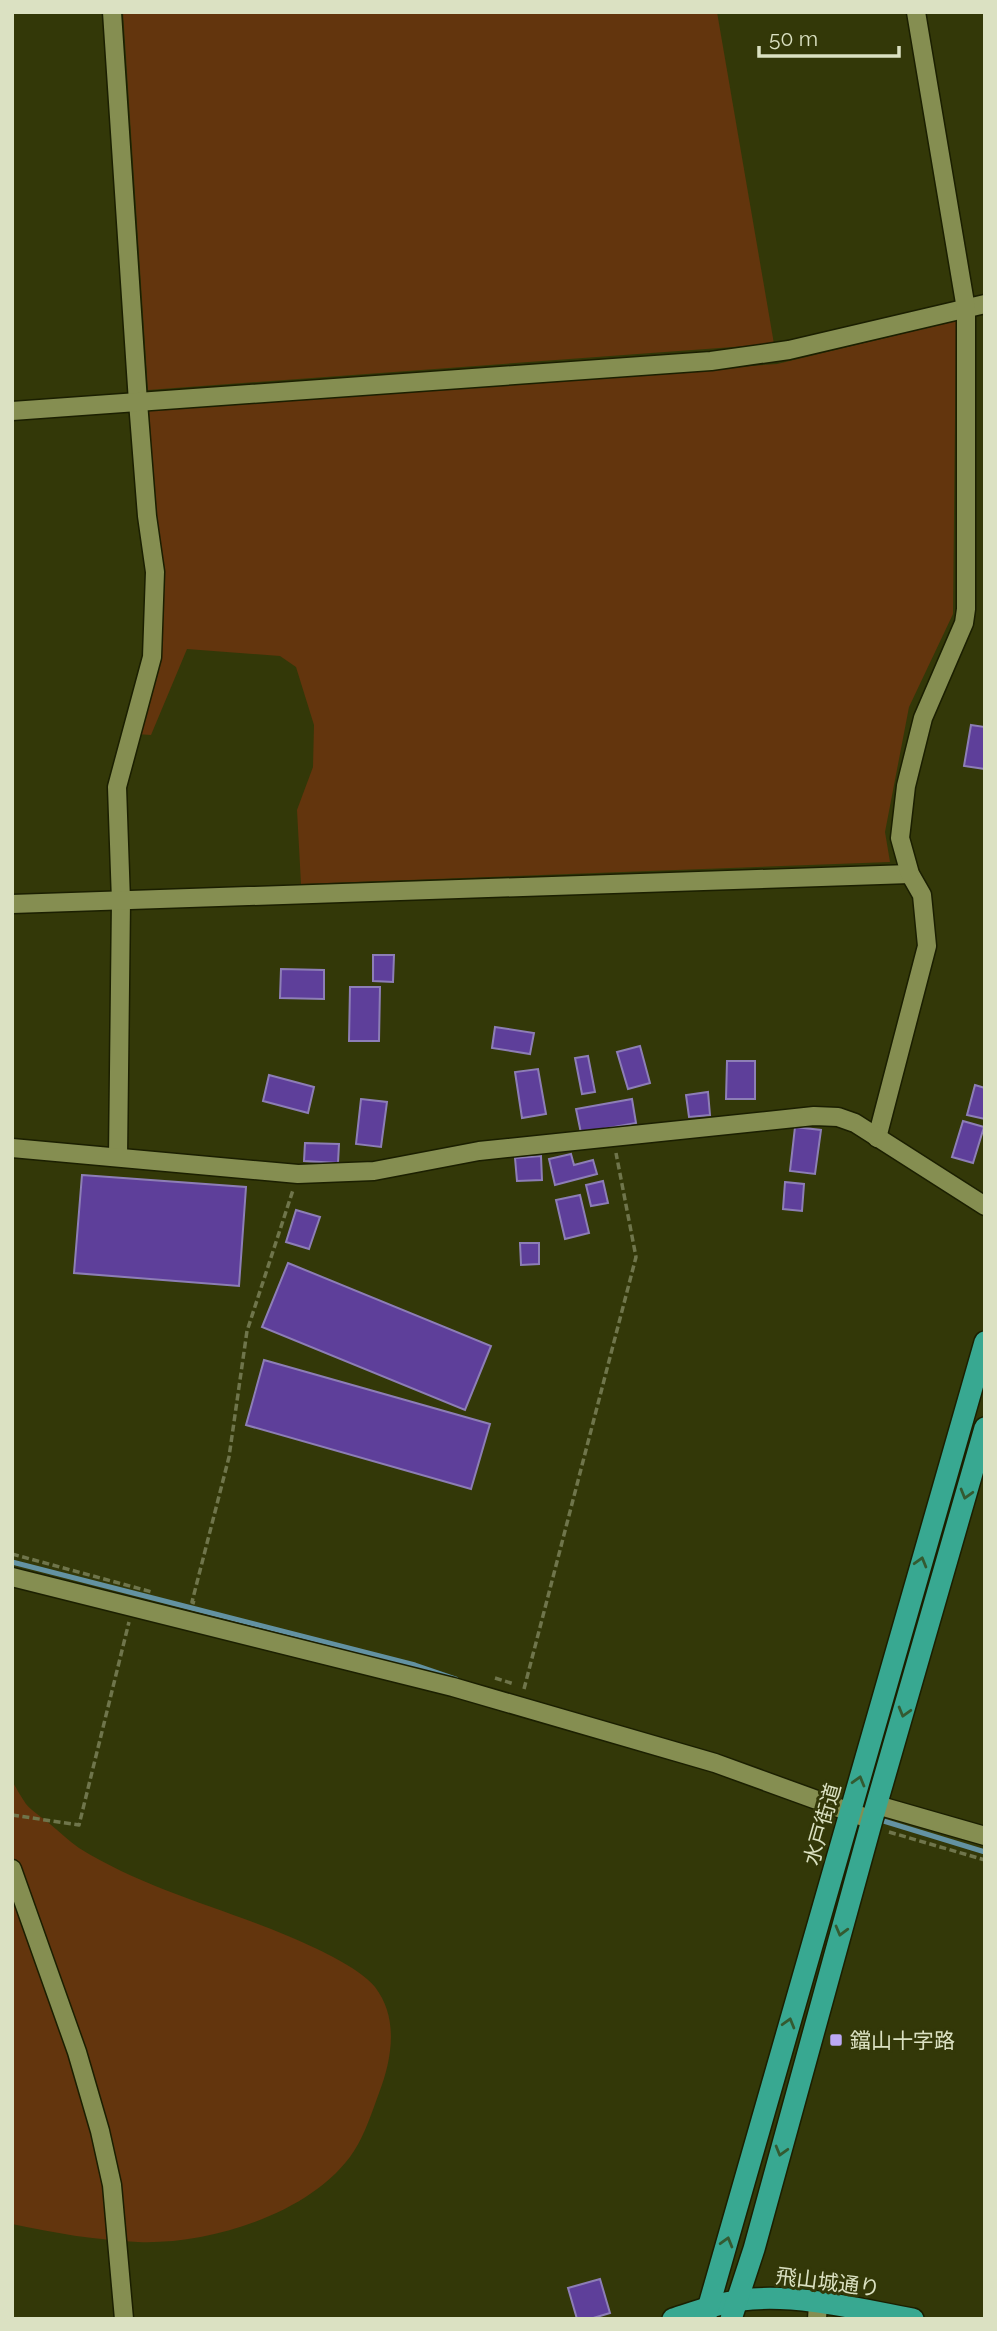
<svg xmlns="http://www.w3.org/2000/svg" width="997" height="2331" font-family="Raleway,'Noto Sans JP',sans-serif">
<style>
.green{fill:#63350d}
.lines{fill:none;stroke-linecap:round;stroke-linejoin:round}
.stream{stroke:#6392a2;stroke-width:5}
.building{fill:#5e3f9a;stroke:#8d7eb6;stroke-width:2}
.minor-casing{stroke:#1b1f01;stroke-width:21}
.highway-casing{stroke:#1b1f01;stroke-width:24}
.path{stroke:#6f754b;stroke-width:3.5;stroke-dasharray:7 3.5;stroke-linecap:butt}
.minor{stroke:#858e51;stroke-width:18}
.highway{stroke:#38a891;stroke-width:21}
.oneway{stroke:#345a31}
.poi-dot{fill:#bda9f5;stroke:#333808;stroke-width:2.5}
.labels{text-anchor:middle;dominant-baseline:central;stroke-width:6;stroke-linejoin:round;paint-order:stroke}
.street-label{font-size:21px;fill:#dbe1c2;stroke:#333808}
.poi-label{font-size:21px;fill:#dbe1c2;stroke:#333808;text-anchor:start}
</style>
<rect width="100%" height="100%" fill="#333808"/>
<g class="green">
<path d="M123 12H717L774 344 148 390Z"/>
<path d="M956 321 953 614 909 707 885 832 890 862 301 884 297 810 313 767 314 725 296 667 280 656 187 649 151 735 137 734 156 663 165 569 156 528 149 410 777 364Z"/>
<path d="M12 1781C17 1789 21 1797 26 1804 33 1812 43 1818 50 1824 60 1832 69 1841 79 1848 143 1888 219 1907 288 1936 312 1946 359 1967 375 1987 399 2018 392 2059 379 2093 372 2112 365 2134 354 2151 314 2213 209 2245 138 2242 95 2240 54 2233 12 2224Z"/>
</g>
<g class="lines">
<g class="stream">
<path d="M12 1562 415 1665 456 1679"/>
<path d="M877 1819 985 1852"/>
</g>
</g>
<g class="building">
<path d="M971 725 985 727V769L964 766Z"/>
<path d="M373 955H394L393 982 373 981Z"/>
<path d="M281 969 324 970V999L280 998Z"/>
<path d="M350 987H380L379 1041H349Z"/>
<path d="M495 1027 534 1033 530 1054 492 1048Z"/>
<path d="M640 1046 650 1083 628 1089 617 1052Z"/>
<path d="M588 1056 595 1092 582 1094 575 1058Z"/>
<path d="M727 1061H755V1099H726Z"/>
<path d="M538 1069 546 1114 522 1118 515 1072Z"/>
<path d="M269 1075 314 1087 308 1113 263 1101Z"/>
<path d="M975 1085 985 1088V1119L967 1115Z"/>
<path d="M708 1092 710 1115 689 1117 686 1095Z"/>
<path d="M361 1099 387 1102 381 1147 356 1144Z"/>
<path d="M632 1099 636 1123 581 1133 576 1109Z"/>
<path d="M963 1121 984 1127 973 1163 952 1157Z"/>
<path d="M795 1127 821 1130 815 1174 790 1171Z"/>
<path d="M305 1143 339 1144 338 1163 304 1161Z"/>
<path d="M571 1154 574 1165 593 1160 597 1174 555 1185 549 1159Z"/>
<path d="M541 1156 542 1180 517 1181 515 1158Z"/>
<path d="M82 1175 246 1187 239 1286 74 1273Z"/>
<path d="M603 1181 608 1203 591 1206 586 1185Z"/>
<path d="M785 1182 804 1184 802 1211 783 1209Z"/>
<path d="M580 1195 589 1233 565 1239 556 1200Z"/>
<path d="M296 1210 320 1217 309 1249 286 1242Z"/>
<path d="M520 1243H539V1264L521 1265Z"/>
<path d="M288 1263 491 1346 465 1410 262 1327Z"/>
<path d="M264 1360 490 1424 471 1489 246 1425Z"/>
<path d="M600 2279 610 2313 590 2319H577L568 2288Z"/>
</g>
<g class="lines">
<defs>
<g id="minor">
<path d="M112 12 138 402 147 516 155 572 152 657 117 787 121 901 118 1157"/>
<path d="M12 411 711 361 789 350 985 304"/>
<path d="M12 904 910 874"/>
<path d="M877 1138 927 946 922 895 910 874 900 838 906 786 923 718 964 623 966 609V309L916 12"/>
<path d="M12 1148 298 1174 374 1171 479 1151 814 1116 838 1117 855 1123 985 1206"/>
<path d="M12 1577 453 1687 715 1763 872 1820"/>
<path d="M877 1805 985 1836"/>
<path d="M12 1869 77 2052 100 2131 112 2185 124 2319"/>
<path d="M817 2319 818 2303"/>
</g>
<g id="highway">
<path d="M673 2319C698 2311 725 2301 752 2299 805 2295 861 2310 913 2319"/>
<path d="M705 2319 985 1342"/>
<path d="M731 2319 754 2249 872 1820 985 1428"/>
</g>
</defs>
<use href="#minor" class="minor-casing"/>
<use href="#highway" class="highway-casing"/>
<g class="path">
<path d="M12 1554 152 1592"/>
<path d="M195 1603 192 1602 229 1457 247 1331 293 1190"/>
<path d="M495 1678 514 1684"/>
<path d="M524 1689 636 1257 616 1153"/>
<path d="M12 1815 79 1825 129 1622"/>
<path d="M889 1832 985 1860"/>
</g>
<use href="#minor" class="minor"/>
<use href="#highway" class="highway"/>
</g>
<defs><path id="oneway-chevron" d="M-2-3.5L2.5 0L-2 3.5" fill="none" stroke-width="1.6" stroke-linecap="round" stroke-linejoin="round" transform="scale(1.75)"/></defs>
<g class="oneway">
<use href="#oneway-chevron" transform="translate(966 1494) rotate(106)"/>
<use href="#oneway-chevron" transform="translate(921 1562) rotate(-74)"/>
<use href="#oneway-chevron" transform="translate(904 1712) rotate(106)"/>
<use href="#oneway-chevron" transform="translate(859 1781) rotate(-74)"/>
<use href="#oneway-chevron" transform="translate(841 1931) rotate(105)"/>
<use href="#oneway-chevron" transform="translate(789 2023) rotate(-74)"/>
<use href="#oneway-chevron" transform="translate(781 2151) rotate(106)"/>
<use href="#oneway-chevron" transform="translate(727 2242) rotate(-74)"/>
</g>
<rect class="poi-dot" x="829" y="2033" width="14" height="14" rx="3.5"/>
<g class="labels">
<g class="street-label">
<text transform="translate(822 1824) rotate(-74)">水戸街道</text>
<text transform="translate(828 2282) rotate(7)">飛山城通り</text>
</g>
<g class="poi-label">
<text x="850" y="2040">鐺山十字路</text>
</g>
</g>
<rect width="997" height="2331" fill="none" stroke="#dbe1c2" stroke-width="28"/>
<path d="M759 46v10h140v-10" fill="none" stroke="#dbe1c2" stroke-width="3.5"/>
<text x="769" y="46" font-size="21" fill="#dbe1c2" stroke="#333808" stroke-width="5" paint-order="stroke">50 m</text>
</svg>
